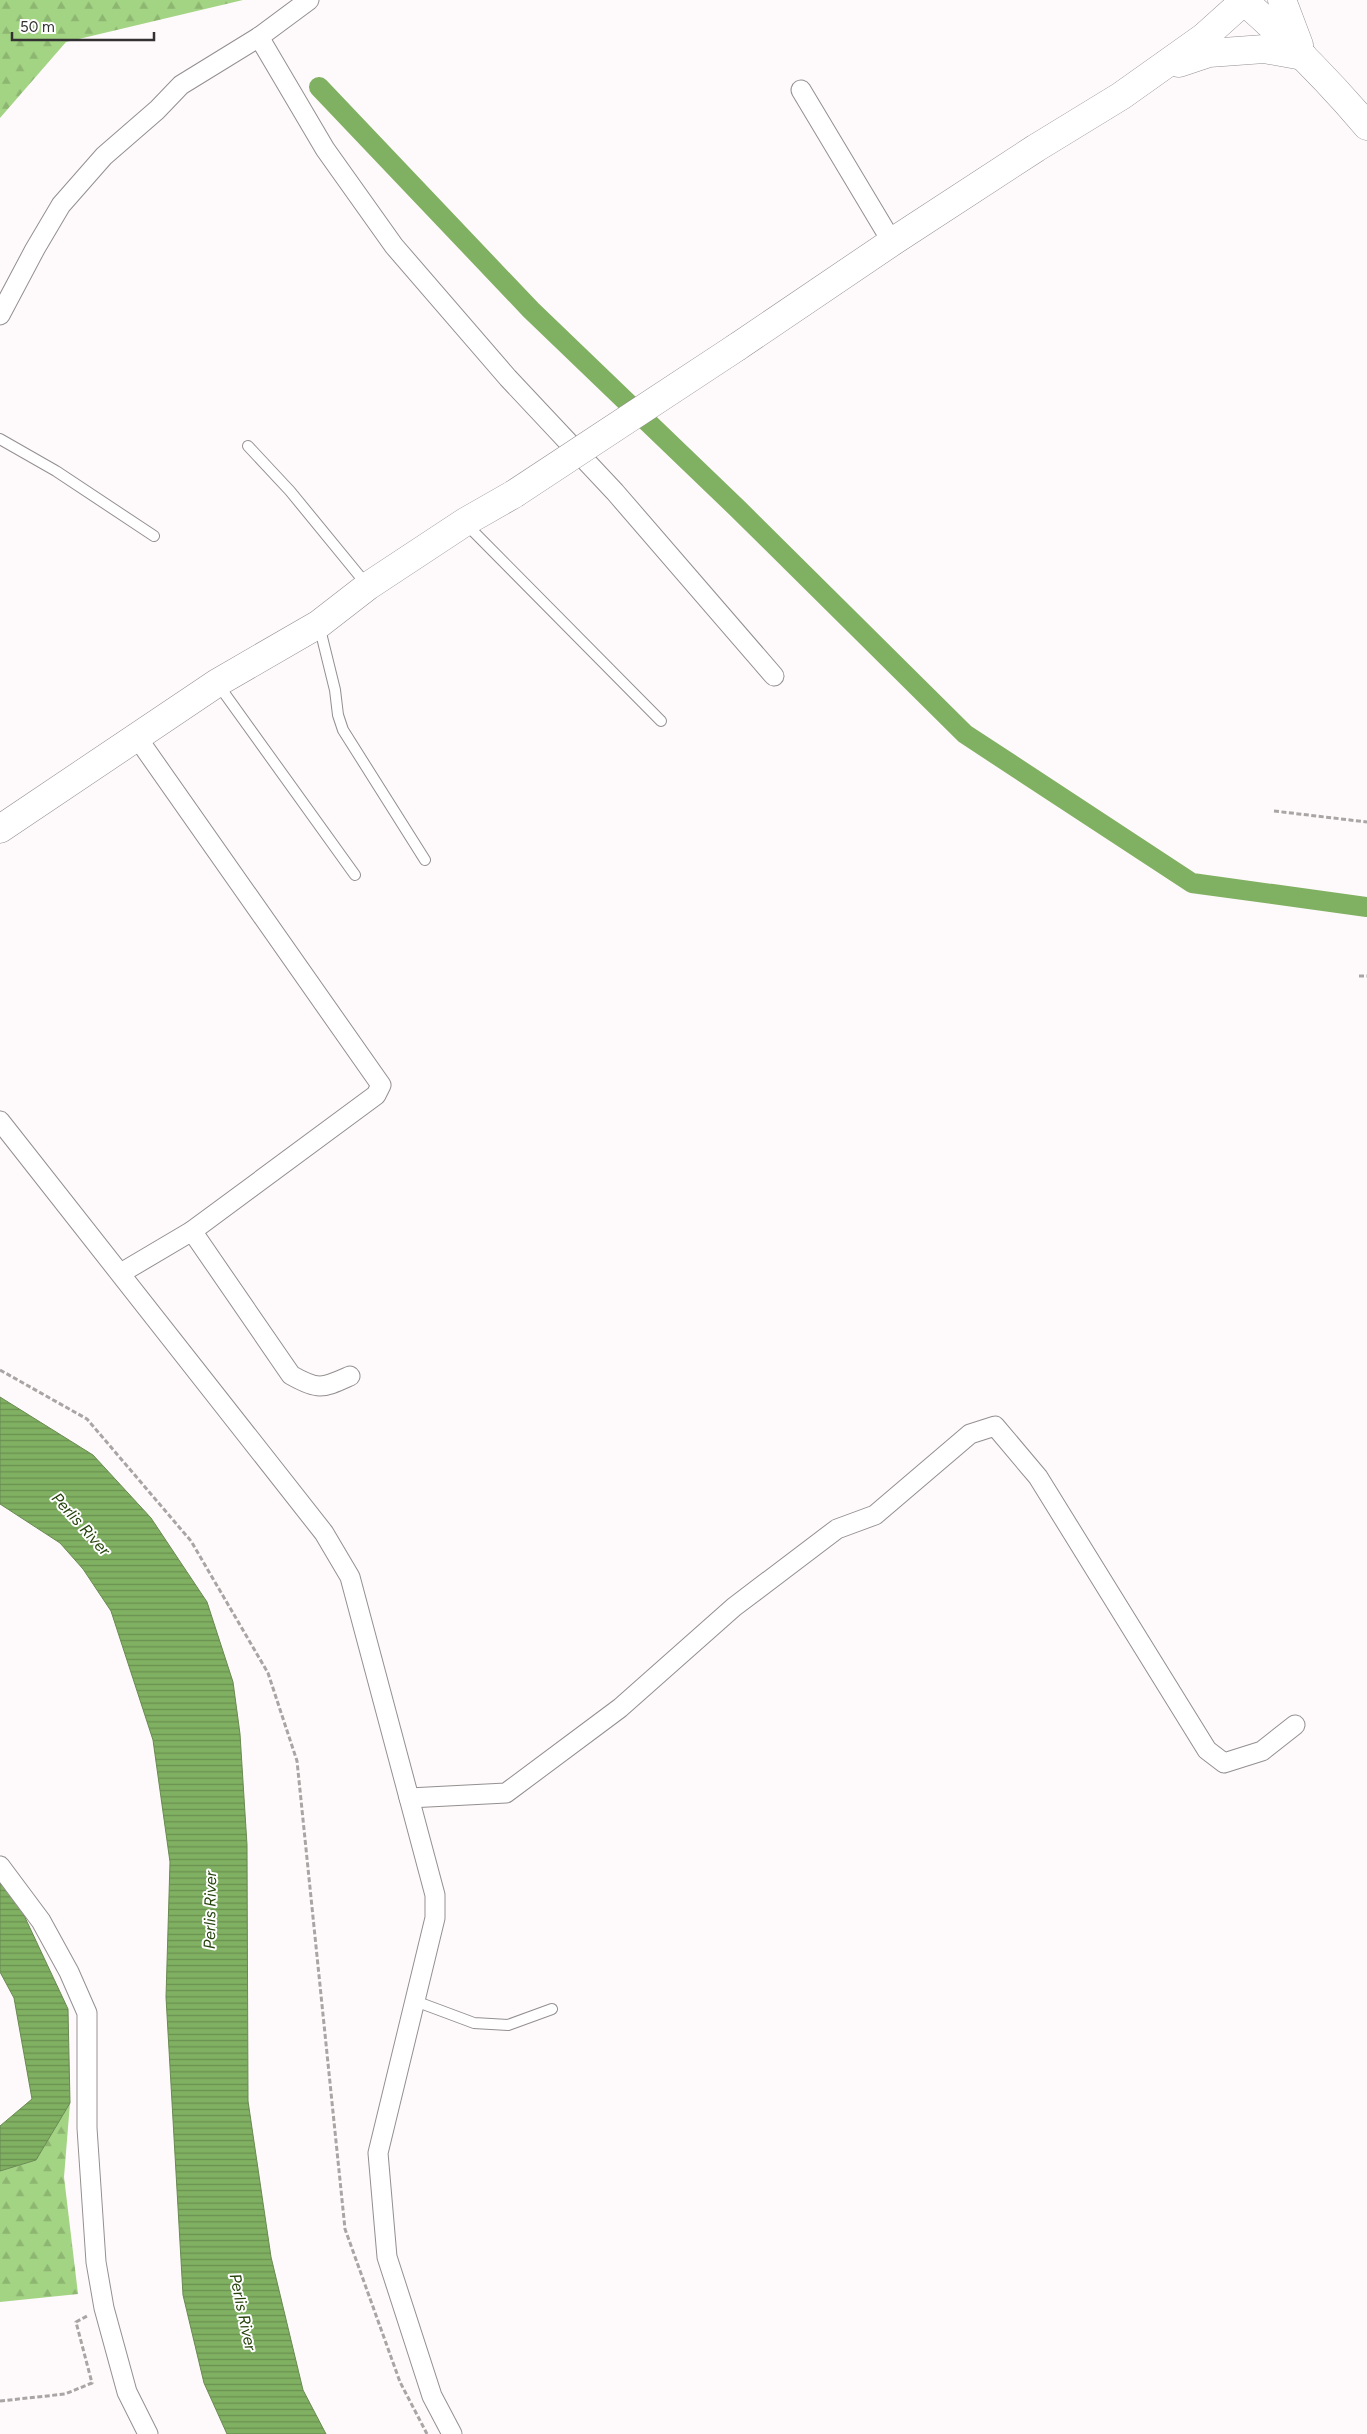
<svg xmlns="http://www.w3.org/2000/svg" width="1367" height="2434" font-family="Figtree,sans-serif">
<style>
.forest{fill:url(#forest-firs)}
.water{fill:url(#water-rules);stroke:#698a52}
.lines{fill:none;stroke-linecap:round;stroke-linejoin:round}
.canal{stroke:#80b061;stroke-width:20}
.service-casing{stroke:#949090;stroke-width:12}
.minor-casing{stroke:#949090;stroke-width:21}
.secondary-casing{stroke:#949090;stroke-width:29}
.path{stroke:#a9a5a5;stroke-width:3;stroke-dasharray:5 2.5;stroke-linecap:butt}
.service{stroke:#fff;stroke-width:10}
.minor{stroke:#fff;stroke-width:19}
.secondary{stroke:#fff;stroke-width:28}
.secondary-bridge-casing{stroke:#949090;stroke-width:29;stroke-linecap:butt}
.secondary-bridge{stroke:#fff;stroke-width:28}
.labels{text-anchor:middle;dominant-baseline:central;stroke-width:4;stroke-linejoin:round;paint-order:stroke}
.water-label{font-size:16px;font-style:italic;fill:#26440c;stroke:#fff}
</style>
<defs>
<pattern id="forest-firs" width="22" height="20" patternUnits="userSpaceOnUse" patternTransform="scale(1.25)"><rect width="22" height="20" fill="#a3d483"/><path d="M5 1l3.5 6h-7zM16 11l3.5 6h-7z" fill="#8db671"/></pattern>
<pattern id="water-rules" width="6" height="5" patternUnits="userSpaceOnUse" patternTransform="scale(1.25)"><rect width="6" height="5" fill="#80b061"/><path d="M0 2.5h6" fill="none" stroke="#699050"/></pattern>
</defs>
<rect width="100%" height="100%" fill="#fef9fa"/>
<g class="forest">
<path d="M0 0H243L66 42 0 118Z"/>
<path d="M70 2103 64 2177 78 2294 0 2302V2171L36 2160Z"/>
</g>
<g class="water">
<path d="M0 1397 93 1455 151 1518 207 1602 233 1682 240 1734 247 1845 248 2101 271 2257 303 2390 326 2434H227L204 2383 183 2295 166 1997 170 1862 153 1740 111 1611 83 1569 60 1543 0 1504Z"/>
<path d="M0 1880 14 1894 68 2009 70 2103 36 2160 0 2171V2126L32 2099 14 1998 0 1972Z"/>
</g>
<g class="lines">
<path class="canal" d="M319 87 531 310 738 509 965 734 1192 883 1367 907"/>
<defs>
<g id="service">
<path d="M0 439 56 471 154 536"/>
<path d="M248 446 290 491 367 585"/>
<path d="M465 523 661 721"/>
<path d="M319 625 335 690 338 715 343 730 425 860"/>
<path d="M217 683 355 875"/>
<path d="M415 2001 474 2023 508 2025 552 2009"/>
</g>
<g id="minor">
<path d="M259 37 325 149 394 246 508 378 615 492 774 676"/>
<path d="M801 90 892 242"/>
<path d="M0 315 35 249 61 205 104 156 157 110 181 85 259 37 309 0"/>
<path d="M0 1121 324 1533 350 1577 435 1895V1918L378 2153 387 2257 432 2396 452 2434"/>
<path d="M192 1231 291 1375C319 1391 323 1388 350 1376"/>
<path d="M121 1273 192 1231 376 1095 381 1085 136 736"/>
<path d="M409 1798 506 1793 620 1708 734 1607 837 1529 875 1515 970 1434 995 1426 1038 1477 1207 1750 1224 1763 1262 1751 1295 1725"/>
<path d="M0 1866 41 1921 69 1972 87 2013V2128L96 2262 104 2308 127 2392 148 2434"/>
</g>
<g id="secondary">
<path d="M1282 0 1299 45"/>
<path d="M1179 63 1209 53 1264 49 1303 56"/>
<path d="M737 347 892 242 1036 148 1121 96 1204 37 1244 1C1288 40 1329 81 1367 126"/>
<path d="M0 829 217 683 319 624 368 586 465 522 514 494"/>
</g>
</defs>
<use href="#service" class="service-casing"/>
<use href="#minor" class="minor-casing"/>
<use href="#secondary" class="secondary-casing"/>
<g class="path">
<path d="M1274 811 1367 822"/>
<path d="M1359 976H1367"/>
<path d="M0 1370 87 1419 191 1541 268 1673 297 1761 345 2229 400 2382 427 2434"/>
<path d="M0 2401 65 2394 92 2383 76 2322 87 2316"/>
</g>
<use href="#service" class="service"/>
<use href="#minor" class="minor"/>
<use href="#secondary" class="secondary"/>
<defs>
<path id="secondary-bridge" d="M514 494 737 347"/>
</defs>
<use href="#secondary-bridge" class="secondary-bridge-casing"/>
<use href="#secondary-bridge" class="secondary-bridge"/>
</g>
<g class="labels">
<g class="water-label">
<text transform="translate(81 1524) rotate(48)">Perlis River</text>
<text transform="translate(210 1910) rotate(-89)">Perlis River</text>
<text transform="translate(243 2312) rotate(78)">Perlis River</text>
</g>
</g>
<path d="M12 32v8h142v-8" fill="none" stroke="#323030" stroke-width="2.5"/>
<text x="20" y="32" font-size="15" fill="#323030" stroke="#ffffff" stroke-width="4" paint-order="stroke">50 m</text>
</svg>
